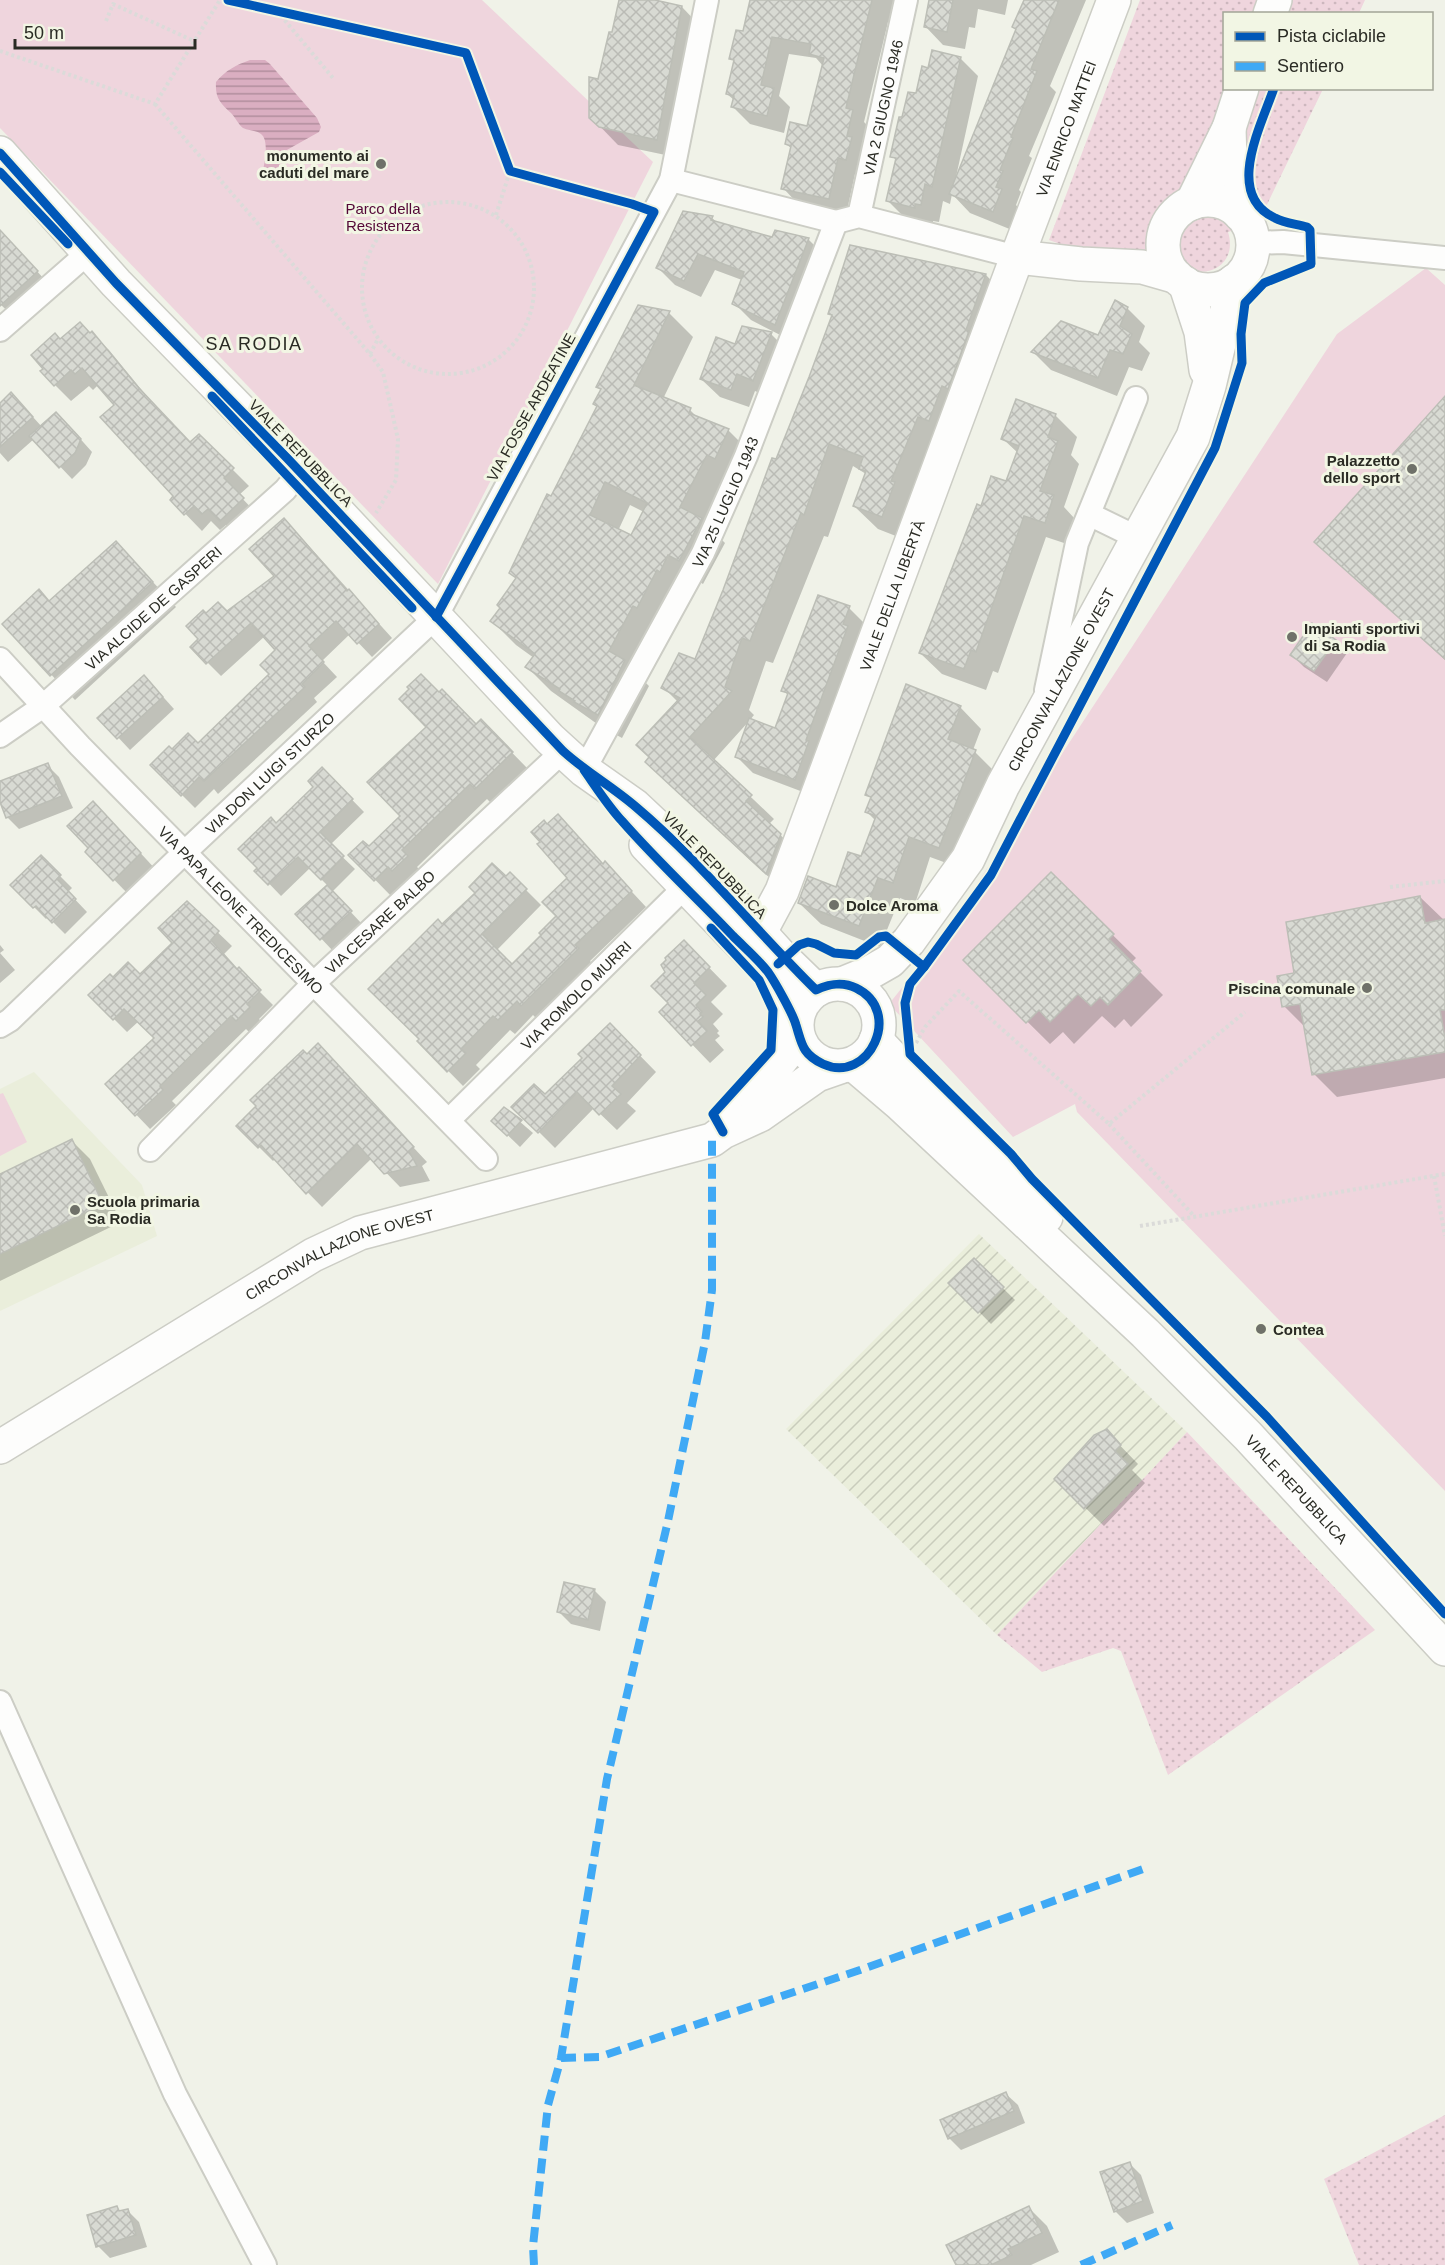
<svg xmlns="http://www.w3.org/2000/svg" width="1445" height="2265" font-family="Helvetica,sans-serif">
<style>
.built{fill:#eaeedb}
.industrial{fill:url(#industrial-furrows)}
.grass{fill:url(#grass-dots)}
.green{fill:#efd5dd}
.water{fill:url(#water-rules)}
.shadow{fill:#0003;fill-rule:evenodd}
.building{fill:url(#building-cross-hatch);stroke:#bcbeb6;stroke-width:1.5;fill-rule:evenodd}
.lines{fill:none;stroke-linecap:round;stroke-linejoin:round}
.street-casing{stroke:#cccdc5;stroke-width:26}
.secondary-casing{stroke:#cccdc5;stroke-width:36}
.path{stroke:#dbdbd9;stroke-width:4;stroke-dasharray:3 3;stroke-linecap:butt}
.street{stroke:#fdfdfc;stroke-width:22}
.secondary{stroke:#fdfdfc;stroke-width:33}
.quiet{stroke:#3fa9f5;stroke-width:8;stroke-dasharray:15 8;stroke-linecap:butt}
.cycleway-casing{stroke:#f2f6e4;stroke-width:13}
.cycleway{stroke:#0057b8;stroke-width:9}
.poi-dot{fill:#6f7169;stroke:#f2f6e4;stroke-width:2}
.labels{text-anchor:middle;dominant-baseline:central;stroke-width:6;stroke-linejoin:round;paint-order:stroke}
.street-label{font-size:15px;fill:#2a2b24;stroke:#f2f6e4}
.poi-label{font-size:15px;font-weight:bold;fill:#2a2b24;stroke:#f2f6e4;text-anchor:start}
.park-label{font-size:15px;fill:#540737;stroke:#f2f6e4}
.quarter-label{font-size:18px;letter-spacing:1.5px;fill:#2a2b24;stroke:#f2f6e4}
</style>
<defs>
<pattern id="industrial-furrows" width="10" height="10" patternUnits="userSpaceOnUse" patternTransform="scale(1.5)"><rect width="10" height="10" fill="#eaeedb"/><path d="M-1 1l2-2M0 10L10 0M9 11l2-2" fill="none" stroke="#c9ccbc"/></pattern>
<pattern id="grass-dots" width="8" height="8" patternUnits="userSpaceOnUse" patternTransform="scale(1.5)"><rect width="8" height="8" fill="#efd5dd"/><path d="M2 2h.1M6 6h.1" fill="none" stroke="#cdb7be" stroke-width="1.8" stroke-linecap="round"/></pattern>
<pattern id="water-rules" width="6" height="5" patternUnits="userSpaceOnUse" patternTransform="scale(1.5)"><rect width="6" height="5" fill="#daaec1"/><path d="M0 2.5h6" fill="none" stroke="#b18e9d"/></pattern>
<pattern id="building-cross-hatch" width="8" height="8" patternUnits="userSpaceOnUse" patternTransform="scale(1.5)"><rect width="8" height="8" fill="#d8dad3"/><path d="M0 0l8 8M0 8l8-8" fill="none" stroke="#babbb5"/></pattern>
</defs>
<rect width="100%" height="100%" fill="#f0f2e8"/>
<path class="built" d="M34 1072 142 1185 157 1236 0 1311V1089Z"/>
<path class="industrial" d="M979 1234 1187 1432 997 1635 786 1429Z"/>
<g class="grass">
<path d="M1140 0H1365L1359 13 1224 14V88L1323 89 1258 223 1228 232C1241 273 1186 289 1171 247L1113 263 1049 240Z"/>
<path d="M1187 1432 1375 1630 1168 1775 1121 1651 1113 1648 1042 1672 997 1635Z"/>
<path d="M1445 2115V2265H1359L1324 2179Z"/>
</g>
<g class="green">
<path d="M0 0H482L653 162 438 584 0 128Z"/>
<path d="M1426 268 1445 285V1491L1077 1112 1075 1104 1013 1137 889 1004 940 940 1337 334Z"/>
<path d="M3 1093 27 1142 0 1156V1094Z"/>
</g>
<path class="water" d="M250 60H265L270 64 317 118 321 127 319 132 285 151 275 176 268 175 263 170C265 161 269 140 261 134 256 130 249 131 243 128 238 124 236 118 231 113 220 103 215 98 216 82 226 70 236 65 250 60Z"/>
<g class="shadow">
<path d="M621 0H648L682 7 700 26 675 157 618 145 591 117Z"/>
<path d="M751 0H902L897 23 888 22 864 122 870 128 863 176 855 174 846 215 800 206 783 188 792 149 786 144 808 128 823 66 816 58 789 54 779 96 790 107 784 133 750 124 733 107 734 100 727 94 735 62 731 58 744 33Z"/>
<path d="M931 0H1008L1005 15 978 9 975 28 969 27 965 49 943 45 925 26Z"/>
<path d="M1025 0H1086L1050 86 1056 92 1029 156 1032 158 1019 190 1021 192 1016 205 1020 210 1012 230 970 213 952 194 950 204 943 201 939 222 933 221V225L906 219 888 201 897 161 892 156 903 119 929 69 960 58 978 76 956 177H958L1017 30Z"/>
<path d="M712 218 718 223 773 239H808L825 256 792 341 751 320 734 303 742 280 715 270 701 297 675 285 658 268Z"/>
<path d="M0 230 53 289 18 321 0 304Z"/>
<path d="M986 275 1009 299 906 540 878 529 854 506 866 474 853 466 828 537 824 536 773 663 766 661 749 710 754 715 750 720 776 730 789 696 783 690 849 608 865 624 811 795 753 773 737 757 750 720 713 761 774 819 769 824 804 858 789 896 670 785 678 702 663 687 696 661 833 317 829 313Z"/>
<path d="M1127 308 1145 326 1139 342 1150 353 1142 371 1129 367 1117 396 1051 370 1033 352 1098 337Z"/>
<path d="M669 313 693 337 663 399 690 410 698 418 728 430 752 454 707 525 725 543 703 584 693 578 635 672 649 686 622 738 600 726 551 691 527 667 534 658 516 645 492 621 518 579 552 498 598 407 602 390 598 386ZM630 505 644 512 632 537 618 531Z"/>
<path d="M92 334 109 350 154 405 191 444 199 436 249 486 239 495 259 516 237 536 226 525 220 530 211 521 202 531 172 500 175 496 117 405 99 384 93 390 89 386 71 401 55 385 61 341Z"/>
<path d="M771 334 789 352 771 398 755 391 749 407 720 397 701 379Z"/>
<path d="M1445 398V660L1316 542Z"/>
<path d="M1017 401 1056 416 1077 437 1071 455 1079 464 1064 507 1075 519 1067 544 1046 537 998 673 993 671 986 690 942 674 920 653 1007 483 1018 453 1003 439Z"/>
<path d="M0 405 23 406 42 427 68 425 92 452 86 465 72 479 34 439 8 462 0 453Z"/>
<path d="M298 534 392 638 372 657 350 634 322 661 337 677 314 698 317 702 218 794 214 789 195 808 152 765 172 751 198 745 271 675 277 650 265 636 221 676 192 647 200 639 206 614 227 613 277 576Z"/>
<path d="M140 568 176 607 75 700 4 624 50 603Z"/>
<path d="M1312 625 1335 641 1347 653 1327 682 1304 667 1292 655Z"/>
<path d="M156 689 174 709 130 750 100 718Z"/>
<path d="M960 707 981 729 973 750 996 773 960 868 930 857 915 904 900 898 880 947 821 924 799 903 837 889 862 858 876 821 867 812 872 799 867 794Z"/>
<path d="M481 721 528 769 492 804 487 799 417 867 423 873 409 886 405 882 391 896 351 855 369 848 403 816Z"/>
<path d="M47 765 59 777 73 808 19 829 7 817 0 798V782Z"/>
<path d="M322 769 364 812 330 845 355 869 332 892 362 924 333 951 298 914 328 886 310 868 281 896 257 871 276 825 315 787Z"/>
<path d="M111 821 158 872 132 898 87 852Z"/>
<path d="M41 857 72 888 68 892 87 912 65 934 48 917 46 919 12 885Z"/>
<path d="M603 865 620 879 646 907 590 961 593 964 538 1020 533 1015 515 1034 510 1030 476 1065 480 1069 463 1086 419 1041 442 926 510 874 541 905 497 950 512 966 543 936Z"/>
<path d="M1051 874 1136 958 1131 963 1163 995 1131 1027 1124 1019 1115 1028 1102 1016 1074 1044 1063 1032 1050 1044 965 960Z"/>
<path d="M1420 897 1445 921V1078L1337 1097 1314 1074 1306 1028 1284 1006 1296 974Z"/>
<path d="M187 903 232 946 223 955 273 1005 259 1019 262 1022 250 1033 246 1029 172 1101 176 1105 150 1129 107 1084 156 1038 139 1021 127 1032 90 995 113 979 140 976 174 943Z"/>
<path d="M684 942 727 986 711 1002 723 1014 713 1024 719 1031 717 1033 720 1036 715 1040 724 1050 710 1063 661 1012 670 1003 667 972Z"/>
<path d="M0 945 4 950 0 953 15 970 0 983Z"/>
<path d="M610 1025 656 1072 627 1103 636 1111 617 1130 594 1108 555 1148 514 1107 545 1096 584 1058Z"/>
<path d="M332 1060 427 1162 422 1166 430 1181 400 1187 372 1158 322 1207 275 1159 273 1161 238 1126Z"/>
<path d="M505 1109 533 1133 520 1147 493 1121Z"/>
<path d="M71 1140 90 1159 121 1222 0 1281V1175Z"/>
<path d="M974 1260 1015 1300 991 1324 951 1283Z"/>
<path d="M1106 1431 1138 1464 1132 1470 1145 1483 1104 1526 1056 1479Z"/>
<path d="M594 1590 606 1602 600 1631 571 1624 559 1612Z"/>
<path d="M1006 2094 1018 2105 1025 2123 961 2150 949 2138Z"/>
<path d="M1129 2163 1141 2175 1154 2213 1127 2223 1115 2211Z"/>
<path d="M117 2207 121 2212 127 2210 139 2222 147 2247 110 2258 98 2246Z"/>
<path d="M1029 2208 1047 2226 1059 2252 1031 2265H957Z"/>
</g>
<g class="building">
<path d="M619 0H655L682 6 657 140 599 127 589 118V77L598 79 609 32H612Z"/>
<path d="M750 0H872L846 108 853 110 847 136 852 137 846 160 838 158 829 199 781 189 791 146 785 144 790 122 807 126 824 58 809 54 811 44 772 37 761 85 774 88 767 116 731 107 734 96 726 94 734 60 729 59 736 30 743 31Z"/>
<path d="M929 0H953L947 32 924 27Z"/>
<path d="M1024 0H1059L1031 69 1037 71 1011 137 1013 138 1000 170 1003 171 996 187 1002 189 993 212 949 194 1016 29 1012 27Z"/>
<path d="M932 50 961 57 932 187 925 184 921 205 915 204V208L886 201 896 158 890 157 899 117H902L908 92 916 93 922 66 928 68Z"/>
<path d="M683 211 713 216 711 220 772 237 775 230 809 238 775 325 732 304 744 272 698 254 684 281 656 268Z"/>
<path d="M0 230 38 271 0 306Z"/>
<path d="M850 245 986 274 966 330 969 331 948 389 942 386 929 421 918 417 891 481 895 482 882 517 853 506 866 471 859 469 863 457 829 444 804 515 801 513 750 641 742 638 725 687 732 691 690 737 752 795 746 801 781 834 766 874 645 762 649 757 636 745 680 698 661 688 679 653 695 659 723 590 772 458 776 459 809 377 832 315 828 314Z"/>
<path d="M1115 300 1128 307 1120 326 1132 334 1123 354 1110 350 1098 378 1031 352 1061 321 1098 335Z"/>
<path d="M638 305 670 311 634 385 691 408 689 413 729 429 715 459 707 455 680 507 702 518 679 561 668 555 660 572 657 570 637 608 633 606 609 651 625 660 598 715 574 702 575 701 559 691 560 689 525 667 535 654 490 621 500 608 497 605 516 578 509 573 547 494 551 496 597 406 593 404 601 389 596 387ZM605 482 647 503 631 535 590 515Z"/>
<path d="M80 322 90 333 92 331 138 387 190 442 199 434 234 468 224 478 244 498 220 521 208 509 202 514 194 506 184 515 170 500 173 496 100 417 114 405 82 368 75 374 71 370 54 386 40 371 43 369 31 355 55 333 60 339Z"/>
<path d="M742 326 772 332 753 381 737 374 731 390 700 379 716 337 735 344Z"/>
<path d="M11 392 33 417 0 447V403Z"/>
<path d="M1445 396V659L1314 542Z"/>
<path d="M1016 399 1056 414 1048 437 1058 441 1040 491 1054 495 1045 523 1024 516 976 652 971 650 964 669 919 653 977 504 981 506 991 476 1006 481 1019 446 1001 439Z"/>
<path d="M56 412 81 439 75 453 59 468 29 436Z"/>
<path d="M284 518 347 591 349 589 379 624 357 644 336 621 309 646 324 662 302 684 305 687 204 781 199 777 181 796 150 765 169 746 172 749 188 733 198 743 269 674 260 665 275 650 251 623 206 664 190 647 198 639 186 626 203 610 206 613 218 602 227 611 274 576 249 549Z"/>
<path d="M116 541 153 582 50 676 2 624 39 589 49 601Z"/>
<path d="M818 595 850 606 843 624 848 626 806 740 809 741 795 780 735 757 749 718 775 728 788 693 781 691Z"/>
<path d="M1312 623 1336 640 1314 671 1290 655Z"/>
<path d="M421 674 439 692 442 689 476 724 481 719 513 752 475 789 470 784 402 850 408 856 392 871 388 867 374 881 348 855 363 841 369 846 400 816 367 782 426 727 399 699 409 689 407 687Z"/>
<path d="M144 675 163 697 117 739 97 718Z"/>
<path d="M906 684 961 706 948 739 976 750 939 848 909 837 893 883 878 878 859 926 798 903 808 876 836 887 848 852 861 856 876 816 865 812 871 797 865 795Z"/>
<path d="M48 763 62 796 6 818 0 802V781Z"/>
<path d="M322 767 353 799 320 832 344 856 321 880 298 857 268 885 254 871 257 868 238 849 271 817 276 823 313 787 308 781Z"/>
<path d="M93 801 141 853 113 881 85 852 88 848 67 826Z"/>
<path d="M558 814 603 864 605 861 632 891 575 945 579 948 521 1006 517 1001 498 1020 493 1016 461 1049 466 1053 447 1072 417 1041 419 1039 368 989 438 919 442 924 475 893 469 887 492 863 506 876 510 872 527 889 482 934 512 964 541 935 539 933 556 916 542 902 567 878 537 844 540 842 531 832 544 820 547 824Z"/>
<path d="M41 855 61 875 57 879 76 899 52 923 36 906 33 908 10 885Z"/>
<path d="M1051 872 1114 934 1109 939 1141 971 1108 1005 1100 997 1091 1006 1078 994 1050 1022 1039 1010 1026 1023 963 960Z"/>
<path d="M327 885 352 911 320 940 295 914Z"/>
<path d="M1420 896 1425 923 1445 919V1010H1440L1445 1038V1052L1312 1075 1300 1004 1282 1007 1277 976 1294 973 1286 922Z"/>
<path d="M187 901 219 931 211 940 237 969 239 967 261 990 247 1004 250 1007 236 1021 231 1016 160 1086 163 1090 135 1116 105 1084 154 1038 124 1009 113 1020 88 995 110 974 113 977 128 962 140 974 172 943 158 928Z"/>
<path d="M684 940 710 967 694 983 706 995 696 1005 702 1012 700 1014 703 1017 698 1021 707 1031 691 1046 659 1012 668 1003 651 986 665 972 661 965 666 960 665 958Z"/>
<path d="M610 1023 641 1055 612 1086 621 1094 599 1115 577 1092 538 1133 511 1107 534 1084 545 1094 582 1058 578 1054Z"/>
<path d="M318 1043 414 1147 409 1151 417 1166 384 1174 357 1144 306 1194 261 1145 258 1148 236 1126 256 1106 250 1100 303 1050 307 1054Z"/>
<path d="M504 1107 522 1120 507 1136 491 1121Z"/>
<path d="M72 1139 103 1204 0 1254V1174Z"/>
<path d="M974 1258 1004 1287 978 1313 948 1283Z"/>
<path d="M1107 1429 1121 1445 1115 1451 1128 1464 1084 1509 1054 1479 1094 1435Z"/>
<path d="M564 1582 595 1589 588 1620 557 1612Z"/>
<path d="M1006 2092 1014 2111 948 2139 940 2120Z"/>
<path d="M1130 2162 1143 2201 1114 2212 1100 2172Z"/>
<path d="M117 2206 119 2211 128 2209 136 2235 96 2247 87 2215Z"/>
<path d="M1029 2206 1042 2233 1008 2249 1012 2255 991 2265H956L946 2245Z"/>
</g>
<g class="lines">
<defs>
<g id="street">
<path d="M671 180 836 222 859 216 1017 257"/>
<path id="s1" d="M859 216 906 0"/>
<path d="M1253 243 1283 242 1445 258"/>
<path d="M0 330 89 252"/>
<path d="M1089 514 1138 538"/>
<path id="s2" d="M0 659 80 746 486 1159"/>
<path d="M1046 690 1077 543 1136 398"/>
<path id="s3" d="M0 736 42 707 285 490 299 473"/>
<path id="s4" d="M584 770 703 553 746 456 836 222"/>
<path id="s5" d="M0 1026 10 1020 185 852 436 617 671 180 707 0"/>
<path id="s6" d="M449 1120 695 877"/>
<path id="s7" d="M150 1150 314 983 563 751"/>
<path d="M0 1702 175 2094 265 2265"/>
</g>
<g id="secondary">
<path d="M1270 14 1275 0"/>
<path d="M1229 128 1230 161 1240 214"/>
<path d="M0 153 116 283 287 458 550 739 584 770 635 806 703 870 783 958 816 990"/>
<circle cx="1208" cy="245" r="45"/>
<path d="M1192 203 1229 128 1242 88"/>
<path d="M1017 257 1081 264 1142 267 1177 277"/>
<path d="M1185 283 1201 332 1206 370"/>
<path d="M646 845 769 973 796 1024"/>
<path id="s8" d="M760 932 782 891 1017 257 1114 0"/>
<circle cx="838" cy="1025" r="41"/>
<path id="s9" d="M842 984 869 973 890 961 909 941 968 859 1003 785 1193 437 1209 386 1234 281"/>
<path d="M876 1040 892 1057 920 1081 1014 1180 1046 1217"/>
<path id="s10" d="M853 1064 900 1104 1145 1333 1248 1436 1445 1649"/>
<path d="M734 1119 789 1050 796 1024"/>
<path id="s11" d="M0 1447 313 1255 360 1233 712 1140 723 1132 760 1115 817 1075 840 1067"/>
</g>
</defs>
<use href="#street" class="street-casing"/>
<use href="#secondary" class="secondary-casing"/>
<g class="path">
<path d="M228 0 466 53 510 171 634 205"/>
<path d="M277 11 333 78"/>
<path d="M106 21 113 4 194 41"/>
<path d="M0 51 155 104 220 0"/>
<path d="M155 104 370 354 383 372 398 439 396 480 376 513"/>
<circle cx="448" cy="288" r="86"/>
<path d="M496 215 510 171"/>
<path d="M370 354 378 339"/>
<path d="M1390 887 1445 881"/>
<path d="M916 1043 925 1027 959 991 1109 1124 1245 1012"/>
<path d="M1109 1124 1194 1216"/>
<path d="M1434 1176 1445 1236"/>
<path d="M1140 1226 1445 1174"/>
</g>
<use href="#street" class="street"/>
<use href="#secondary" class="secondary"/>
<g class="quiet">
<path d="M561 2058 599 2057 857 1971 1143 1869"/>
<path d="M534 2265 533 2246 548 2105 561 2058 607 1779 668 1521 705 1342 712 1290V1140"/>
<path d="M1081 2265 1172 2225"/>
</g>
<defs>
<g id="cycleway">
<path d="M228 0 466 53 510 171 632 204 654 212 436 617"/>
<path d="M0 153 116 283 287 458 563 751C586 772 613 787 636 807 701 862 755 930 816 990 829 984 842 981 856 988 904 1011 869 1085 823 1064 802 1054 802 1044 796 1025 793 1014 775 982 768 972 758 959 745 948 733 936 697 898 657 861 622 821 608 806 596 787 584 770"/>
<path d="M0 172 68 244"/>
<path d="M212 396 412 608"/>
<path d="M711 928 759 980 773 1010 771 1050 713 1114 723 1132"/>
<path d="M778 964 799 945 808 942 816 944 834 953 856 955 879 937 886 936 924 967 910 984 905 1003 910 1054 1011 1154 1032 1179 1267 1417 1445 1614"/>
<path d="M924 967 991 875 1215 448 1242 363 1241 334 1245 303 1264 283 1311 264 1310 230 1307 227C1297 224 1284 223 1275 218 1224 195 1261 126 1274 88"/>
</g>
</defs>
<use href="#cycleway" class="cycleway-casing"/>
<use href="#cycleway" class="cycleway"/>
</g>
<g class="poi-dot">
<circle cx="381" cy="164" r="6"/>
<circle cx="1412" cy="469" r="6"/>
<circle cx="1292" cy="637" r="6"/>
<circle cx="834" cy="905" r="6"/>
<circle cx="1367" cy="988" r="6"/>
<circle cx="75" cy="1210" r="6"/>
<circle cx="1261" cy="1329" r="6"/>
</g>
<g class="labels">
<g class="street-label">
<text stroke="none"><textPath href="#s1" startOffset="111">VIA 2 GIUGNO 1946</textPath></text>
<text stroke="none"><textPath href="#s8" startOffset="860">VIA ENRICO MATTEI</textPath></text>
<text transform="translate(531 407) rotate(-61)">VIA FOSSE ARDEATINE</text>
<text transform="translate(301 453) rotate(46)">VIALE REPUBBLICA</text>
<text stroke="none"><textPath href="#s4" startOffset="303">VIA 25 LUGLIO 1943</textPath></text>
<text stroke="none"><textPath href="#s8" startOffset="362">VIALE DELLA LIBERTÀ</textPath></text>
<text stroke="none"><textPath href="#s3" startOffset="200">VIA ALCIDE DE GASPERI</textPath></text>
<text stroke="none"><textPath href="#s9" startOffset="384">CIRCONVALLAZIONE OVEST</textPath></text>
<text stroke="none"><textPath href="#s5" startOffset="370">VIA DON LUIGI STURZO</textPath></text>
<text transform="translate(715 865) rotate(46)">VIALE REPUBBLICA</text>
<text stroke="none"><textPath href="#s2" startOffset="348">VIA PAPA LEONE TREDICESIMO</textPath></text>
<text stroke="none"><textPath href="#s7" startOffset="324">VIA CESARE BALBO</textPath></text>
<text stroke="none"><textPath href="#s6" startOffset="178">VIA ROMOLO MURRI</textPath></text>
<text stroke="none"><textPath href="#s11" startOffset="392">CIRCONVALLAZIONE OVEST</textPath></text>
<text stroke="none"><textPath href="#s10" startOffset="615">VIALE REPUBBLICA</textPath></text>
</g>
<g class="poi-label">
<text x="369" y="155" text-anchor="end">monumento ai<tspan x="369" dy="17">caduti del mare</tspan></text>
<text x="1400" y="460" text-anchor="end">Palazzetto<tspan x="1400" dy="17">dello sport</tspan></text>
<text x="1304" y="628">Impianti sportivi<tspan x="1304" dy="17">di Sa Rodia</tspan></text>
<text x="846" y="905">Dolce Aroma</text>
<text x="1355" y="988" text-anchor="end">Piscina comunale</text>
<text x="87" y="1201">Scuola primaria<tspan x="87" dy="17">Sa Rodia</tspan></text>
<text x="1273" y="1329">Contea</text>
</g>
<g class="park-label">
<text x="383" y="208">Parco della<tspan x="383" dy="17">Resistenza</tspan></text>
</g>
<g class="quarter-label">
<text x="254" y="344">SA RODIA</text>
</g>
</g>
<rect x="1223" y="12" width="210" height="78" fill="#f2f6e4" stroke="#a2a597" stroke-width="1.5"/>
<rect x="1235" y="32" width="30" height="9" fill="#0057b8" stroke="#a2a597" stroke-width="1.5"/>
<text x="1277" y="42" font-size="18" fill="#2a2b24">Pista ciclabile</text>
<rect x="1235" y="62" width="30" height="9" fill="#3fa9f5" stroke="#a2a597" stroke-width="1.5"/>
<text x="1277" y="72" font-size="18" fill="#2a2b24">Sentiero</text>
<path d="M15 39v9h180v-9" fill="none" stroke="#2a2b24" stroke-width="3"/>
<text x="24" y="39" font-size="18" fill="#2a2b24" stroke="#f2f6e4" stroke-width="4.5" paint-order="stroke">50 m</text>
</svg>
